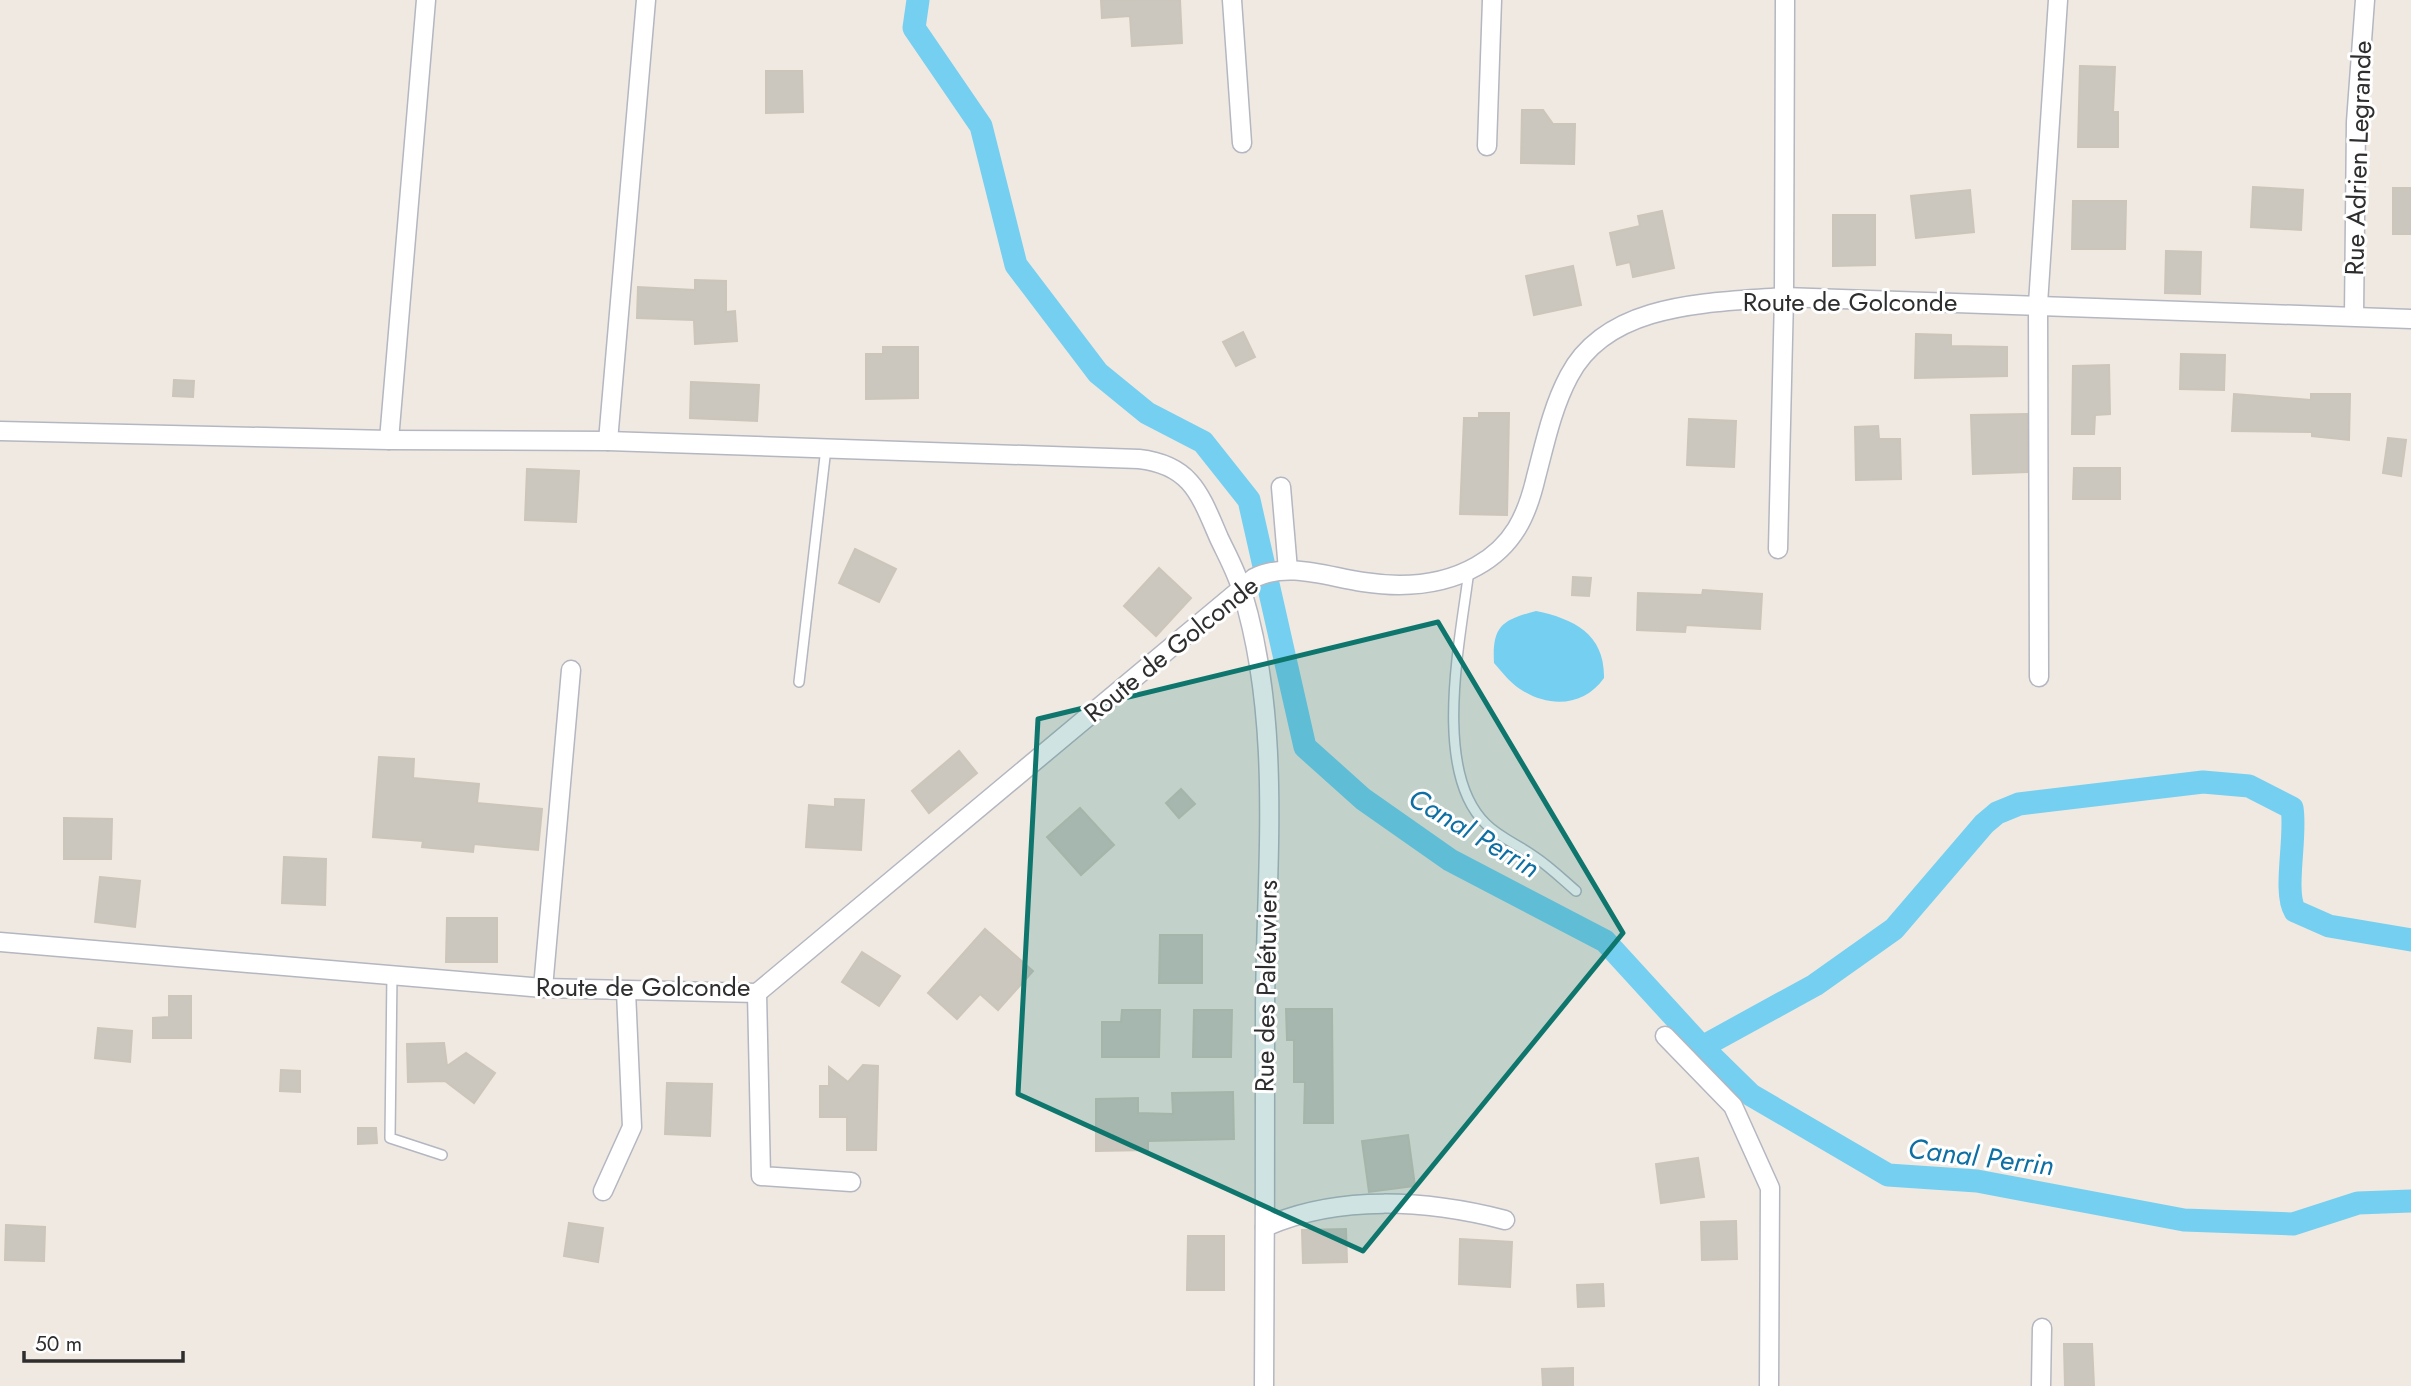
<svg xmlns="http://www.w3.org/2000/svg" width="2411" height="1386" font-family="Jost,sans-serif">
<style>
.water{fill:#75cff0}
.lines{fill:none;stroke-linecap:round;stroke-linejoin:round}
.canal{stroke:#75cff0;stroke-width:23}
.building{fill:#cbc7bf;stroke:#cbc5ba;stroke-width:2}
.lane-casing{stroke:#b4b7c1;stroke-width:12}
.street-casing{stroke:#b4b7c1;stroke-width:21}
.lane{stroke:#fff;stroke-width:9}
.street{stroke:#fff;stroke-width:18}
.marked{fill:#0f766e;fill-opacity:0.2;stroke:#0f766e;stroke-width:5;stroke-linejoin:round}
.labels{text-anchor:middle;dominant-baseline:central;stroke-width:6;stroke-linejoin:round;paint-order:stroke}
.street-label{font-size:26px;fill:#2e2e2e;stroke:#fff}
.water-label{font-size:28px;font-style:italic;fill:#0d6fa3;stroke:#fff}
</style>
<rect width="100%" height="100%" fill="#efe9e1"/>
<path class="water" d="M1536 611C1575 619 1605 635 1604 678 1583 708 1546 708 1517 687 1509 681 1501 671 1494 663 1492 626 1502 620 1536 611Z"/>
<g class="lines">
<g class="canal">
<path d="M918 0 914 28 981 126 1016 265 1098 373 1147 413 1203 442 1249 500 1305 747 1363 799 1450 860 1605 941 1702 1047 1751 1095 1888 1175 1977 1181 2184 1220 2293 1224 2358 1203 2411 1201"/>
<path d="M1702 1047 1815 985 1894 929 1984 824 1997 813 2019 804 2203 782 2249 786 2292 808C2297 836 2283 892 2295 911L2329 926 2411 940"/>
</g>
</g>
<g class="building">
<path d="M1101 0H1180L1182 43 1132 46 1130 16 1102 18Z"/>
<path d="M2080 66 2115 67 2113 112H2118V147H2078Z"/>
<path d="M766 71H802L803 112 766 113Z"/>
<path d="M1522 110H1543L1553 124H1575L1574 164 1521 163Z"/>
<path d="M2253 187 2303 190 2301 230 2251 227Z"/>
<rect x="2393" y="188" width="18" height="46"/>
<path d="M1970 190 1974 232 1916 238 1911 196Z"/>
<path d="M2073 201H2126L2125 249H2072Z"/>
<path d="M1662 211 1674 268 1633 277 1630 262 1617 265 1610 233 1640 226 1638 216Z"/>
<path d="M1833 215H1875V265L1833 266Z"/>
<path d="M2166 251 2201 252 2200 294 2165 293Z"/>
<path d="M1573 266 1581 305 1534 315 1526 276Z"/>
<path d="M695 280 726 281V312L735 311 737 341 695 344 694 320 637 318 638 287 695 290Z"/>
<path d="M1243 332 1255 357 1236 366 1223 342Z"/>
<path d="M1916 334 1951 335V346L2007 347V376L1915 378Z"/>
<path d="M883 347H918V398L866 399V354H883Z"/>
<path d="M2181 354 2225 355 2224 390 2180 389Z"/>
<path d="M2109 365 2110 414 2095 415 2094 434H2072L2073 366Z"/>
<path d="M174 380 194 381 193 397 173 396Z"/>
<path d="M691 382 759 385 757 421 690 418Z"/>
<path d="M2234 394 2311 400V394H2350L2349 440 2312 436V432L2232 431Z"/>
<path d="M1479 413H1509L1507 515 1460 514 1464 418H1479Z"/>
<path d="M2027 414V472L1973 474 1971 415Z"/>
<path d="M1689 419 1736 421 1734 467 1687 465Z"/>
<path d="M1878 426 1879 439H1900L1901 479 1856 480 1855 427Z"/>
<path d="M2388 438 2406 440 2401 476 2383 473Z"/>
<path d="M2074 468H2120V499H2073Z"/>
<path d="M527 469 579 471 576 522 525 520Z"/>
<path d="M855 549 896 569 879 602 839 583Z"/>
<path d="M1159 568 1191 598 1156 636 1124 606Z"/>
<path d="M1573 577 1591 578 1589 596 1572 595Z"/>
<path d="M1703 590 1762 594 1760 629 1686 625 1685 632 1637 630 1638 593 1702 595Z"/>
<path d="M959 751 977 773 929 813 912 791Z"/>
<path d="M379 757 414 759 413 778 479 784 477 803 542 809 538 850 474 844 473 852 422 847 423 841 373 837Z"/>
<path d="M1181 789 1195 804 1179 818 1166 803Z"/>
<path d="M835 799 864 800 861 850 806 847 809 805 835 807Z"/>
<path d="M1080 808 1114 845 1081 875 1047 837Z"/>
<path d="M64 818 112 819 111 859H64Z"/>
<path d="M284 857 326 859 325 905 282 903Z"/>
<path d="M100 877 140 881 135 927 95 922Z"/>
<path d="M447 918H497V962H446Z"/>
<path d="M985 929 1033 971 998 1010 980 994 957 1019 928 993Z"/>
<path d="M1160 935H1202V983H1159Z"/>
<path d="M862 952 900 976 879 1006 842 982Z"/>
<path d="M169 996H191V1038H153V1018L169 1017Z"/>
<path d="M1286 1009H1332L1333 1123H1304L1305 1082H1294V1040H1287Z"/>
<path d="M1122 1010H1160L1159 1057H1102V1022H1121Z"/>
<path d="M1194 1010H1232L1231 1057H1193Z"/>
<path d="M98 1028 132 1031 130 1062 95 1058Z"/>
<path d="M444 1043 447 1066 466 1053 495 1073 474 1103 445 1081 408 1082 407 1044Z"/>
<path d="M863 1065 878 1066 876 1150H847V1117H820V1086H829V1067L848 1082Z"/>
<path d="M281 1070 300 1071V1092L280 1091Z"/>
<path d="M667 1083 712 1084 710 1136 665 1134Z"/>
<path d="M1233 1092 1234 1139 1148 1141V1150L1096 1151V1099L1138 1098V1113L1173 1114 1172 1093Z"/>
<path d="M358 1128H376L377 1143 358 1144Z"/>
<path d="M1408 1135 1415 1186 1369 1192 1362 1141Z"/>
<path d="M1698 1158 1704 1197 1661 1203 1656 1164Z"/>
<path d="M1736 1221 1737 1259 1702 1260 1701 1222Z"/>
<path d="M569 1223 603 1228 598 1262 564 1256Z"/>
<path d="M6 1225 45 1227 44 1261 5 1260Z"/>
<path d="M1346 1229 1347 1262 1303 1263 1302 1230Z"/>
<path d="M1188 1236H1224V1290H1187Z"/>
<path d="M1460 1239 1512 1242 1510 1287 1459 1284Z"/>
<path d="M1603 1284 1604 1306 1578 1307 1577 1285Z"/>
<path d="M2064 1344H2092L2094 1386H2065Z"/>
<path d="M1573 1368V1386H1543L1542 1369Z"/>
</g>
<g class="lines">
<defs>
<g id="lane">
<path d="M1469 570C1461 637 1431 771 1486 824 1500 838 1519 845 1535 857 1550 867 1562 879 1576 891"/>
<path d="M799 682 826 448"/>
<path d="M392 974 390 1138 442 1155"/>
</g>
<g id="street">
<path d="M1232 0 1242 143"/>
<path d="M1487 146 1492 0"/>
<path d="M2354 316 2356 122 2365 0"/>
<path d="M0 431 389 440 608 441 1139 459C1191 465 1200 494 1219 538 1227 555 1237 573 1242 591 1284 728 1265 875 1265 1016 1265 1139 1265 1263 1264 1386"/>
<path d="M389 440 426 0"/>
<path d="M608 441 646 0"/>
<path d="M1281 487 1288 570"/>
<path d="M1778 549 1784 297 1785 0"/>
<path d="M2039 677 2038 304 2058 0"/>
<path d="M0 942 543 988 757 993 1254 578C1288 561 1328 577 1363 582 1402 588 1442 586 1477 566 1513 546 1527 516 1536 477 1545 443 1552 408 1569 376 1608 301 1712 303 1784 297L2411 319"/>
<path d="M543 988 571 670"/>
<path d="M757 993 761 1176 851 1182"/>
<path d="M1665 1036 1733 1106 1770 1188 1769 1386"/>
<path d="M603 1191 632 1127 626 991"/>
<path d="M1265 1227C1339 1194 1427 1200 1505 1220"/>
<path d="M2041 1386 2042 1328"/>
</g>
</defs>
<use href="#lane" class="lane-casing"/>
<use href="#street" class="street-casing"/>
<use href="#lane" class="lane"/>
<use href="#street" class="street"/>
</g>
<path class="marked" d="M1438 622 1623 933 1363 1251 1018 1094 1038 719Z"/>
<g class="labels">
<g class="street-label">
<text transform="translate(2358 158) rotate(-88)">Rue Adrien Legrande</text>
<text x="1850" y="302">Route de Golconde</text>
<text transform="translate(1171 649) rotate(-39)">Route de Golconde</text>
<text transform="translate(1266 986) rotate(-89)">Rue des Palétuviers</text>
<text x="643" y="987">Route de Golconde</text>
</g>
<g class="water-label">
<text transform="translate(1474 833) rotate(31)">Canal Perrin</text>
<text transform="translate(1981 1157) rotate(7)">Canal Perrin</text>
</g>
</g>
<path d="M24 1351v10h159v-10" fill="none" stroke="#2e2e2e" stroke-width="3.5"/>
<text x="35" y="1351" font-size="21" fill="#2e2e2e" stroke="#ffffff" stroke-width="5" paint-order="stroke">50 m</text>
</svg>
